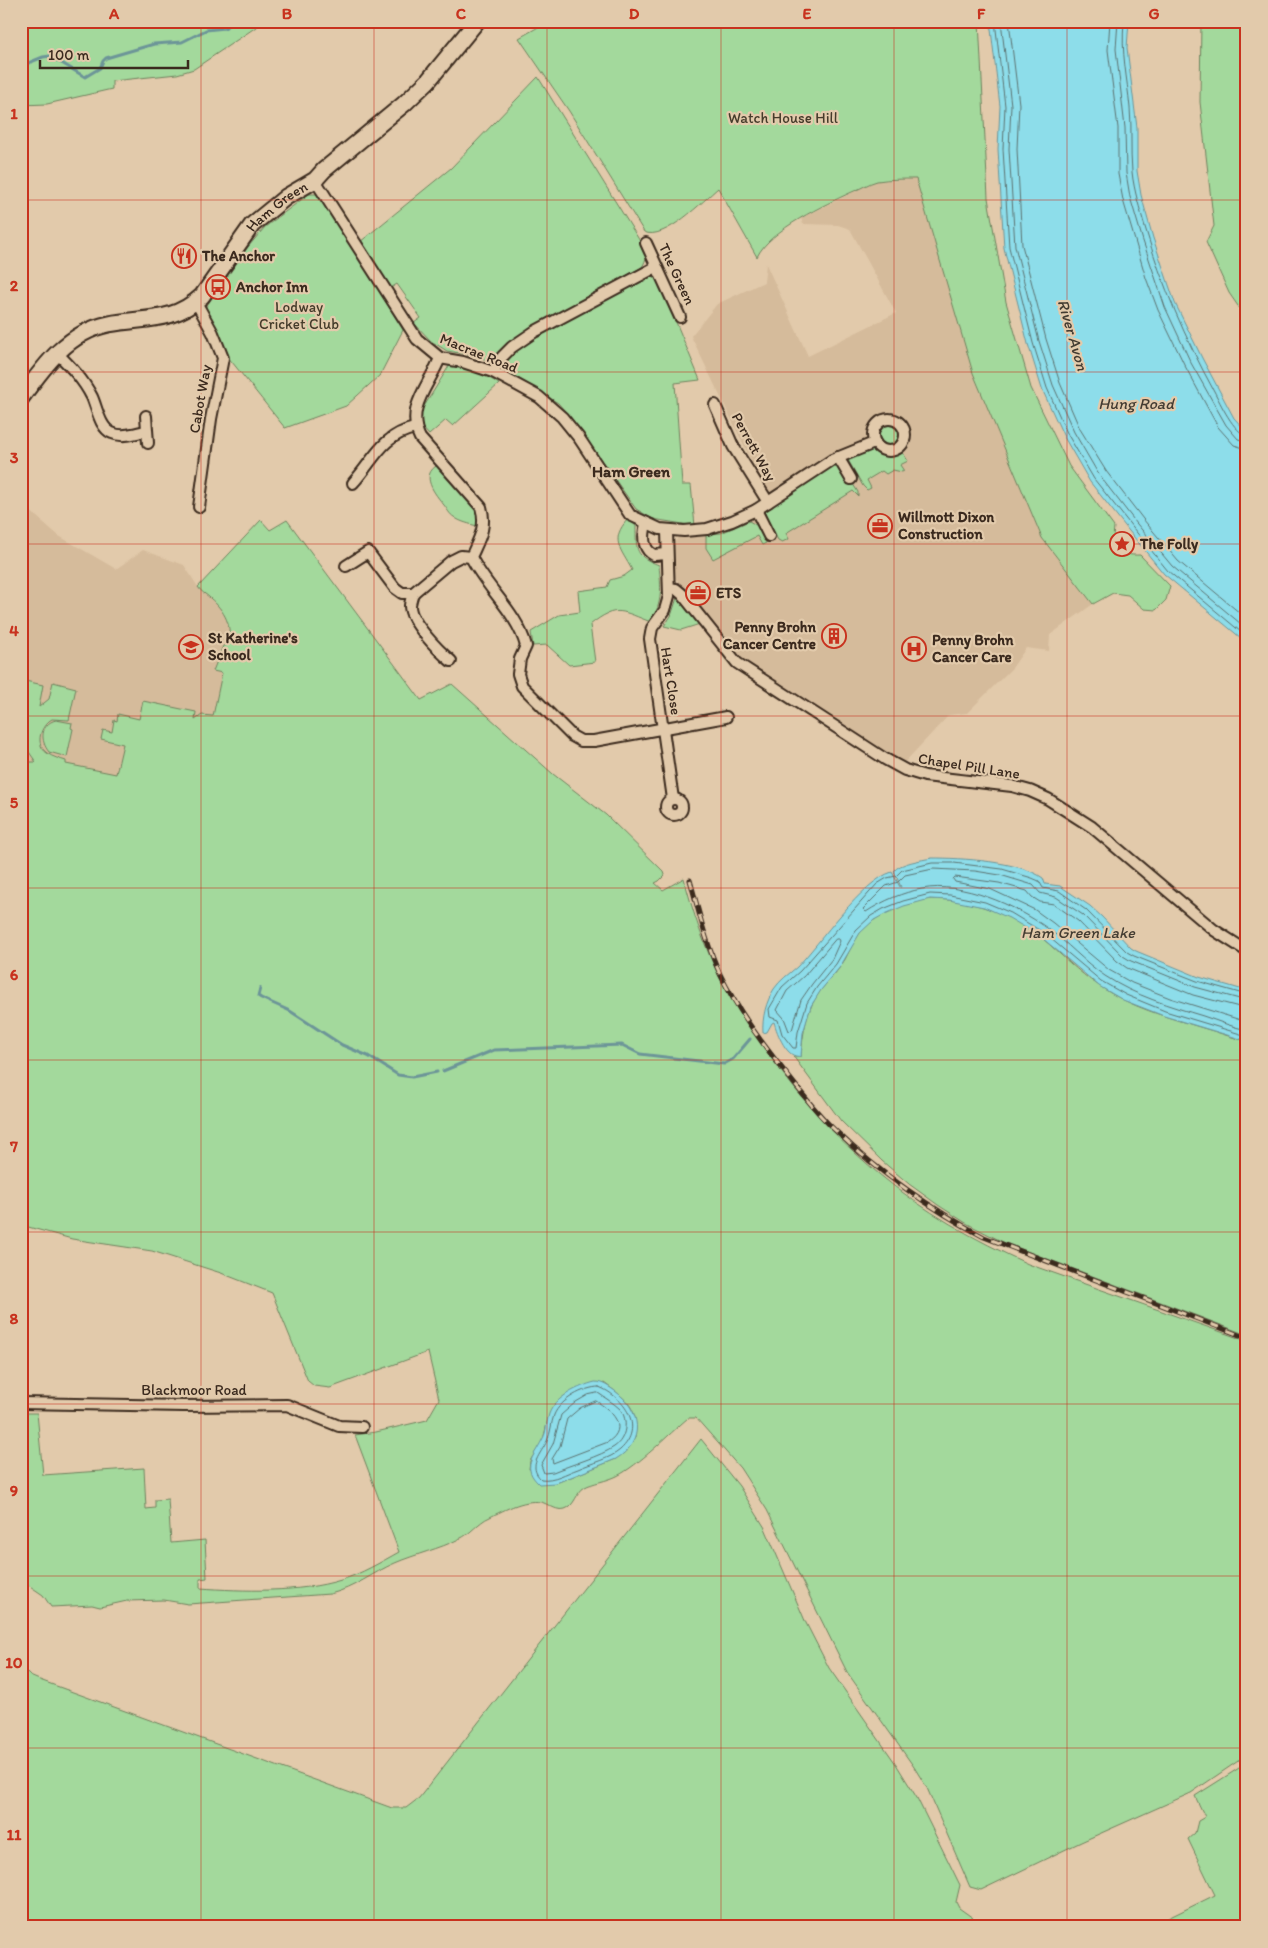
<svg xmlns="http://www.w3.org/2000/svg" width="1268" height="1948" font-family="Itim,sans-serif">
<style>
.built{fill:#d5bb9b}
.green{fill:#a3d99c;stroke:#6f825d;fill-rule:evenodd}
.water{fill:#8dddea;stroke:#6c9598}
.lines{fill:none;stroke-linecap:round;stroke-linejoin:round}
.shore{stroke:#5c7270;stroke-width:1}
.stream{stroke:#6c9598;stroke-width:3}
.street-casing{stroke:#3b2a1e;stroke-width:14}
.secondary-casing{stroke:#3b2a1e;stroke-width:19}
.street{stroke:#e2caab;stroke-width:10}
.secondary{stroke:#e2caab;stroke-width:15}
.rail-casing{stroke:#3b2a1e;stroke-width:5}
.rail{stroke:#e2caab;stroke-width:3;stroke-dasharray:9;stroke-linecap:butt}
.grid{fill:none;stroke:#c8321e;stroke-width:1;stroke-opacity:0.55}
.labels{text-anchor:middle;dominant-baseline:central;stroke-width:4.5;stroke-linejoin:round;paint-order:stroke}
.park-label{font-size:15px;fill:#453c2b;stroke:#e2caab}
.street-label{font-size:15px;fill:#3b2a1e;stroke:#e2caab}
.poi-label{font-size:15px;font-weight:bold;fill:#3b2a1e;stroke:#e2caab;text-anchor:start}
.water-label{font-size:16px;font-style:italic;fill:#433c32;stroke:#e2caab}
.neighbourhood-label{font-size:16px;font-weight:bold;fill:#3b2a1e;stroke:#e2caab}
.neatline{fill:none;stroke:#c8321e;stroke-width:2}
.grid-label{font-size:16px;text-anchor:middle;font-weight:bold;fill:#c8321e}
</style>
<rect width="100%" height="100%" fill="#e2caab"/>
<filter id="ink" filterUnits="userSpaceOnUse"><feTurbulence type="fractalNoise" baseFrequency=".02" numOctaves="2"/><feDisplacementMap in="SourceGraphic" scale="10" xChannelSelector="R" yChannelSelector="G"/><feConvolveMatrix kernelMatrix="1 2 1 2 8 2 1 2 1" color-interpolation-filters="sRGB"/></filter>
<g filter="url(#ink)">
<g class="built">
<path d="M916 179 973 373 1042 538 1093 604 1050 635 1049 651 1026 648 1012 668 967 713 949 715 903 764 857 738 737 658 674 576 672 559 673 546 678 537 683 535 721 533 749 521 772 503 691 336 717 304 764 282 766 264 808 356 896 313 850 229 838 225 803 224 801 218 876 181Z"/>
<path d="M21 503 59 536 116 569 143 550 184 565 198 587 261 520 421 724 444 829 37 762H21Z"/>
</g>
<g class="green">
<path d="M21 21H265L194 69 177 74 112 81V89L47 104 21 105Z"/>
<path d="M549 21H979L988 198 1006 302 1031 388 1069 466 1114 527C1111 548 1119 556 1140 555L1170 586 1166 600 1156 610 1144 609 1128 595 1113 593 1093 604 1042 538 973 373 916 179C904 179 890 179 877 181 869 183 860 189 852 192 826 204 769 230 757 257L718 188C704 200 664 242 644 232L569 111 519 38Z"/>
<path d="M1201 21H1247V319L1229 293 1206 242 1214 226 1200 102Z"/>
<path d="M538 77 643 246C647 254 647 259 642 267L527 331 512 341 497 357 486 360 478 356 447 351 431 341 414 323 421 318 397 284 389 289 360 242 451 168Z"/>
<path d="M309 194H317L323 200 403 330 380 375 346 406 285 428 228 357 205 308 248 247 265 227Z"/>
<path d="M648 275 655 277 661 286 700 380 675 383 682 485H691L695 526 653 519 636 509 572 419 558 403 510 373 505 365 513 353 528 342Z"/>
<path d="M449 366C467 365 484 374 499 384L453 426 446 420 429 435 421 426 420 413Z"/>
<circle cx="889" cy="435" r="10"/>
<path d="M873 447 885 453H903L908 461 900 465 904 471 902 472 893 470 886 474 882 471 867 480 871 488 867 490 863 486 848 460 849 458Z"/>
<path d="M837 464 842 467 858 492V496L853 491 786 533 789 539 782 542 778 540 765 515 766 509Z"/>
<path d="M438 465C449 477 472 496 477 511 479 516 478 521 477 526 470 524 460 522 454 517 450 515 447 509 444 505 435 494 419 475 438 465Z"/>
<path d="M628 519 636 526C636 551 635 556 659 565 661 588 663 601 651 622 623 612 617 603 590 625L595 662 569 665 547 645 533 646 531 632 559 615 580 612 578 591 607 587 610 580 624 576 632 570C621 549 609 540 628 519Z"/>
<path d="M261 520 270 530 287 520 421 700 452 684 553 774 606 815 664 872 665 875 659 881 655 883 663 890 684 878C693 913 704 946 720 978 725 989 733 1000 739 1010 777 1072 824 1128 879 1174 923 1211 975 1240 1028 1264L1247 1341V1755L1191 1793 1081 1842 981 1890 970 1887 927 1788 914 1767 847 1672 767 1510 740 1468 696 1418H688C668 1435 639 1465 617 1476 607 1481 592 1483 585 1487 576 1492 575 1506 565 1509 557 1511 551 1506 544 1503 528 1497 504 1510 490 1517 478 1522 471 1534 459 1539 439 1549 416 1554 395 1563 372 1573 355 1588 330 1594L188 1604 164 1600 127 1601 100 1607 92 1605 51 1607 43 1595 21 1580V1413H37L43 1475 144 1468 146 1509 155 1508V1500L168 1499 171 1543 205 1540 207 1578 200 1579V1588C243 1591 299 1593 341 1580 361 1574 381 1562 399 1552L355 1435 376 1432 427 1420 439 1399 428 1352 330 1388 314 1386 308 1381 272 1293 221 1273 152 1251 72 1239 21 1225V762H36L29 752 21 750V680L43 685 39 707 49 699 53 682 76 688 69 720 52 719C41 725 34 744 47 753 52 757 60 759 66 761V764L116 774 123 744 101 739 103 730 112 732 114 720 117 721 118 714 139 719 143 701 196 712 195 720 202 715 213 716 222 673 213 671 223 646 227 645C234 627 224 610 210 598 206 594 201 592 198 587ZM604 1383C627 1400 639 1407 635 1438L616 1459 556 1483 529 1469 530 1461 543 1440 549 1415Z"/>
<path d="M749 521 756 525 759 524 766 536V543L762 545 757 536 713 559 706 548V534L721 533Z"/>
<path d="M677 598H680L700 624 681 630 664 626 671 616Z"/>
<path d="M56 720 72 723 71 728 73 729 67 757 49 752C40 741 40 724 56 720Z"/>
<path d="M930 899C970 899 1012 913 1043 939 1061 954 1078 972 1098 985 1129 1007 1167 1017 1203 1028 1218 1032 1232 1038 1247 1041V1335L1003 1242 966 1223 938 1205 909 1184 882 1161 841 1121 793 1056H801C803 1033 806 1010 820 991 826 983 834 976 840 967 848 957 851 944 859 934 874 915 906 901 930 899Z"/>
<path d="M701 1439 739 1486 765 1528 806 1623 829 1668 896 1764 917 1798 960 1885 956 1902 959 1908 973 1918 977 1927H21V1667L30 1676 37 1679 392 1808H406L419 1798Z"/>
<path d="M1247 1763V1927H1173L1168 1918 1215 1895 1188 1839 1195 1833 1198 1821 1205 1817 1195 1796Z"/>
</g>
<g class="water">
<path d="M990 21H1129L1127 48 1137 128V171L1141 195 1153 238 1175 303 1202 358 1234 418 1247 432V643L1164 574 1129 531 1090 482 1064 437 1042 389 1028 344 1004 248 998 149 1000 106Z"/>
<path d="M932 858C961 858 1019 861 1043 878L1045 884 1060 886 1090 906 1102 917 1131 948 1136 951 1199 977 1247 991V1041L1164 1016 1123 1000 1099 986 1041 937 1009 918 984 907 949 900 930 899 904 906 885 914 874 920 860 933 840 967 821 990 811 1006 803 1033 801 1056C787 1060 777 1033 774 1022L772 1023 767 1032 763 1033C762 1017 766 1002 774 989 780 980 789 974 797 967 820 943 862 881 892 872L900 887H901L894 871C899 863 922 860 932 858Z"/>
<path d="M595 1382C603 1382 609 1387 615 1391 641 1410 646 1441 616 1459L556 1483 539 1484C521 1467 533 1458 542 1440 547 1432 546 1423 549 1414 555 1397 579 1386 595 1382Z"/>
</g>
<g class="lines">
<g class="shore">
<path d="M995 21 1005 106 1003 149 1009 247 1033 343 1047 388 1068 435 1094 479 1133 528 1168 571 1247 637"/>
<path d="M1001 21 1011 105 1009 149 1015 246 1039 341 1053 385 1074 432 1099 475 1137 524 1172 566 1247 629"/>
<path d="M1009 21 1019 104 1017 149 1022 245 1046 339 1060 383 1080 429 1106 471 1143 519 1178 561 1247 619"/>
<path d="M1110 21 1108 50 1118 128V174L1123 200 1146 278 1158 310 1185 366 1218 427 1234 445 1247 449"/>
<path d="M1118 21 1116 49 1125 128 1126 173 1130 197 1143 241 1165 307 1191 363 1226 425 1238 439 1247 441"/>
<path d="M1124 21C1121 54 1127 76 1130 108 1132 129 1130 151 1132 172 1134 191 1140 209 1145 227 1162 285 1185 338 1214 391 1220 402 1234 434 1247 435"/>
<path d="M836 939H839L840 941 832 959 812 984 801 1000 792 1030 789 1031 784 1018 777 1010 787 991 804 976Z"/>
<path d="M1247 995 1197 981 1134 956 1127 952 1086 910 1059 891 1043 888 1039 881 1032 878 1002 869 954 863H932L902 870 896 876 887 878 877 884 800 971 782 987 769 1009 770 1017 778 1020 782 1034 793 1048H796L798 1032 807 1003 817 987 836 964 856 930 871 916 883 909 903 901 930 894 950 895 985 902 1011 913 1044 933 1101 981 1126 995 1165 1011 1247 1036"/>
<path d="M1247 1001 1195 987 1131 961 1123 956 1083 915 1056 897 1040 893 1033 885 1000 875 975 871 933 869 905 875 898 882 886 886 863 909 866 912C883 901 903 892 922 889 962 881 1015 905 1047 928 1067 942 1084 962 1105 976 1135 996 1170 1006 1203 1016 1218 1021 1232 1027 1247 1030"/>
<path d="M1247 1009 1193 995 1127 968 1117 961 1078 921 1054 904 1040 902 1032 897 1027 891 999 883 955 877 953 879 955 882 990 889 1035 910 1053 923 1109 970 1132 983 1170 998 1247 1022"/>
<path d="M599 1387C624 1397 646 1427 620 1450 610 1459 591 1463 578 1469 566 1473 554 1481 541 1479 527 1466 541 1454 547 1441 551 1433 551 1423 554 1415 560 1400 584 1387 599 1387Z"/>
<path d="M598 1393C605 1398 614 1403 620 1409 629 1420 626 1439 614 1447 601 1456 570 1465 553 1472L544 1473 541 1465 553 1444 561 1415 576 1402 588 1395Z"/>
<path d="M596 1401C611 1410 630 1427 608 1442L553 1463 552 1459 560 1446 567 1419 580 1408Z"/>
</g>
<g class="stream">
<path d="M21 66 43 57 50 56 85 77 100 68 103 61 106 58 154 44 182 42 206 30 225 28 232 21"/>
<path d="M260 988 258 996 261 998 290 1011 342 1045 368 1056 398 1075 412 1077 437 1072"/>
<path d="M443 1071 494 1050 622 1045 640 1054 724 1064 733 1059 750 1039"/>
</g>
<defs>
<g id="street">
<path d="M315 180 417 339 440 358 463 362 493 372 539 397 562 417 579 438 630 515 660 529 684 531 707 529 732 521 756 510 832 460 874 443"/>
<path d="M646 243 680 317"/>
<path d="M196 302 213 333 223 358 211 419 199 507"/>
<path d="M56 352C70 366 83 379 92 397 97 408 100 428 112 433 123 438 135 433 146 431"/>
<path d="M440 358C429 386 405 408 420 438L481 507C487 527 479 539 471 557 486 588 517 612 526 646L520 659 518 674 522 686 572 736 581 741H594L726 717"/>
<path d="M493 372 502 357 512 347 534 332 656 267"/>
<path d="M715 405 733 446 768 502"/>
<path d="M146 416 148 443"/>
<circle cx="889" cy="435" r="16"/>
<path d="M838 457 851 479"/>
<path d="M353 483C374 460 382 435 415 428"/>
<path d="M756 510 769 536"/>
<path d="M646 524C643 536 642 549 654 555L667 554"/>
<path d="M667 531 669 596 665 610 652 628 650 639 673 799"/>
<path d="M346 566 368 552 395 588 402 593H413L451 561 461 556 471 557"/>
<path d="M669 588 676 589 682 594 737 663 885 759 905 770 925 776 1012 786 1030 791 1048 799 1092 827 1214 930 1247 951"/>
<path d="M413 593C412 597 410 602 410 606 410 622 439 651 451 661"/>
<circle cx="674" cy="807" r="8"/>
<path d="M21 1403 184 1406 287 1405 339 1426 362 1427"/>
</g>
<g id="secondary">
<path id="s1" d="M21 398C44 366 68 332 109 324 145 317 173 323 202 296L252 225 286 197 315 180 324 170 404 104 428 81 477 21"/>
</g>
</defs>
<use href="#street" class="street-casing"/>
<use href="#secondary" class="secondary-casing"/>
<use href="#street" class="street"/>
<use href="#secondary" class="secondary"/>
<defs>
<path id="rail" d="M690 880C699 912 706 944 720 974 737 1009 760 1041 785 1072 801 1092 817 1114 837 1132 878 1172 933 1210 984 1237L1247 1338"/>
</defs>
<use href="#rail" class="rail-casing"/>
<use href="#rail" class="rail"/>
</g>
</g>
<path class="grid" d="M201 21V1927M374 21V1927M547 21V1927M721 21V1927M894 21V1927M1067 21V1927M21 200H1247M21 372H1247M21 544H1247M21 716H1247M21 888H1247M21 1060H1247M21 1232H1247M21 1404H1247M21 1576H1247M21 1748H1247"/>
<defs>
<symbol id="restaurant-ring" viewBox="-11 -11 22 22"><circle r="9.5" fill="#e2caab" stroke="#c8321e" stroke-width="1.5"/><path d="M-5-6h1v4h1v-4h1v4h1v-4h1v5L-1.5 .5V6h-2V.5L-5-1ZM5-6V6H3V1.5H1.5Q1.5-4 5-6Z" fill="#c8321e"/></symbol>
<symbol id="bus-ring" viewBox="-11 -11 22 22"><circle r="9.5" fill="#e2caab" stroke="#c8321e" stroke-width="1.5"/><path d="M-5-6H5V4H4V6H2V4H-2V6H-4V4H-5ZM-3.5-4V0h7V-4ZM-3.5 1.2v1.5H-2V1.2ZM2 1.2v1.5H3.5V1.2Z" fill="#c8321e"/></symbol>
<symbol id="office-ring" viewBox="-11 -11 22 22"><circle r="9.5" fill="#e2caab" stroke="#c8321e" stroke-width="1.5"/><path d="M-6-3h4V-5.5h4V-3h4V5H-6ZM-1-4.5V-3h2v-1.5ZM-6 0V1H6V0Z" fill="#c8321e"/></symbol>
<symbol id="sight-ring" viewBox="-11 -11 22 22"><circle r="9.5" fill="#e2caab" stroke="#c8321e" stroke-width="1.5"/><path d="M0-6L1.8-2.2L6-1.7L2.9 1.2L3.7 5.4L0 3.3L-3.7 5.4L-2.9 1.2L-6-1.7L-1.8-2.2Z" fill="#c8321e"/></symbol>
<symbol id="building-ring" viewBox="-11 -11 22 22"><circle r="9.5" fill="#e2caab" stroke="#c8321e" stroke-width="1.5"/><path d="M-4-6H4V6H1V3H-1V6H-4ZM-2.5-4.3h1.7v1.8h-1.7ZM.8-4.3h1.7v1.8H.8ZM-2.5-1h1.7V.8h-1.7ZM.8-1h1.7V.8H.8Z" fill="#c8321e"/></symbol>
<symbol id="school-ring" viewBox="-11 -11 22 22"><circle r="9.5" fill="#e2caab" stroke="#c8321e" stroke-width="1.5"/><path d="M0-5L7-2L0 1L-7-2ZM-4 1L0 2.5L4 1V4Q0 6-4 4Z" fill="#c8321e"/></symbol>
<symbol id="hospital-ring" viewBox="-11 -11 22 22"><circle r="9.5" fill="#e2caab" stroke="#c8321e" stroke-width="1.5"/><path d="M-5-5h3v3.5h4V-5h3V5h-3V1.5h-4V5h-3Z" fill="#c8321e"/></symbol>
</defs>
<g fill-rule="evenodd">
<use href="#restaurant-ring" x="170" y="242" width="28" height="28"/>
<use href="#bus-ring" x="204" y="273" width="28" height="28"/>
<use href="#office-ring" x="866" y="512" width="28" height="28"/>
<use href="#sight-ring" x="1108" y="530" width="28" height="28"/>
<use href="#office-ring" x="684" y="579" width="28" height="28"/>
<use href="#building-ring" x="820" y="622" width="28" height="28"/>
<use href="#school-ring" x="177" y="633" width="28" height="28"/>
<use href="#hospital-ring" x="900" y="635" width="28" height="28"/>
</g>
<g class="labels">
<g class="park-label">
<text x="783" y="118">Watch House Hill</text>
<text x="299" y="307">Lodway<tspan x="299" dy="17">Cricket Club</tspan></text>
</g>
<g class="street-label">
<text stroke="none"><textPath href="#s1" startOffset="335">Ham Green</textPath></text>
<text transform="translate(677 274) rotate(65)">The Green</text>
<text transform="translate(479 353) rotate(22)">Macrae Road</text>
<text transform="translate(200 399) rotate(-80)">Cabot Way</text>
<text transform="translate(754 447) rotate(61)">Perrett Way</text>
<text transform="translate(671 681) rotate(81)">Hart Close</text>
<text transform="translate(969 766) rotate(9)">Chapel Pill Lane</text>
<text x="194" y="1390">Blackmoor Road</text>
</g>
<g class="poi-label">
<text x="202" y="256">The Anchor</text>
<text x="236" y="287">Anchor Inn</text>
<text x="898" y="517">Willmott Dixon<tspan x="898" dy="17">Construction</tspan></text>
<text x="1140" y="544">The Folly</text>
<text x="716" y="593">ETS</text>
<text x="816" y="627" text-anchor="end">Penny Brohn<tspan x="816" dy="17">Cancer Centre</tspan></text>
<text x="208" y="638">St Katherine's<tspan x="208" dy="17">School</tspan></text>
<text x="932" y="640">Penny Brohn<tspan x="932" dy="17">Cancer Care</tspan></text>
</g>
<g class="water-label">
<text transform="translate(1073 335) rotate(74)">River Avon</text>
<text x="1136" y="403">Hung Road</text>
<text x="1078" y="932">Ham Green Lake</text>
</g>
<g class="neighbourhood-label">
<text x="631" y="471">Ham Green</text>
</g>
</g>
<rect width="1268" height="1948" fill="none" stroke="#e2caab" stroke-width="55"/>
<path d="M40 60v8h148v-8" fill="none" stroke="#3b2a1e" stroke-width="2.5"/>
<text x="48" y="60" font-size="15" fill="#3b2a1e" stroke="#e2caab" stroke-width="4" paint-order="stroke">100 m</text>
<rect x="28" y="28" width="1212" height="1892" class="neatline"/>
<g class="grid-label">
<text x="114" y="19">A</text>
<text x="287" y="19">B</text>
<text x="461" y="19">C</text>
<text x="634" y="19">D</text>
<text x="807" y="19">E</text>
<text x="981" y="19">F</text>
<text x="1154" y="19">G</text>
<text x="14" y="119">1</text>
<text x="14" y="291">2</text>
<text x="14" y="463">3</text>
<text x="14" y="636">4</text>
<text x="14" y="808">5</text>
<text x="14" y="980">6</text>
<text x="14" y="1152">7</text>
<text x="14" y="1324">8</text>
<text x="14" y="1496">9</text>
<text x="14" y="1668">10</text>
<text x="14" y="1840">11</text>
</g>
</svg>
